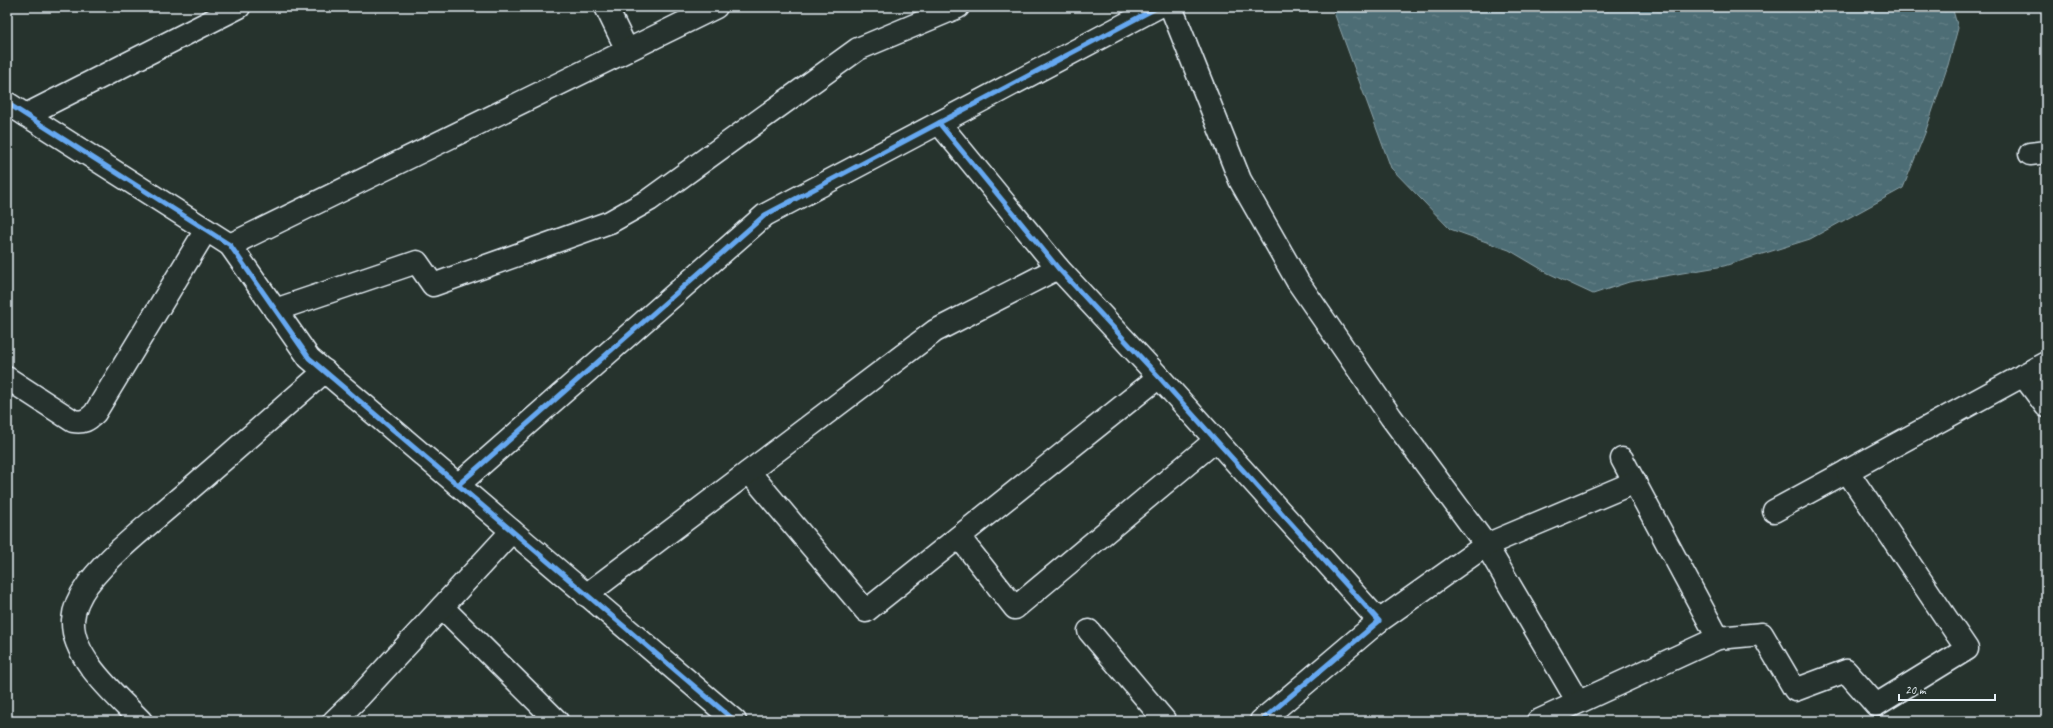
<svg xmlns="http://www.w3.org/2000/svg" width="2053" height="728" font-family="Caveat,sans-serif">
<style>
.water{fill:url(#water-ripples);stroke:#8ba2a9}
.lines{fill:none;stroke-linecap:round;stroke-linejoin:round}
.minor-casing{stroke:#e8f1f8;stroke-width:25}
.minor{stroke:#26332d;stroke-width:22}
.cycleway-casing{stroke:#26332d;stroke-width:8}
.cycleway{stroke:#66a8f1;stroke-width:5}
</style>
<defs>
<pattern id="water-ripples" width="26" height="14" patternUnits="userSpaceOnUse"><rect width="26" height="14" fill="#4d6d74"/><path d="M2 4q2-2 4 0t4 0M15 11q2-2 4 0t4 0" fill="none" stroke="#678289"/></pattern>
</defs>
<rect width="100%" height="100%" fill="#26332d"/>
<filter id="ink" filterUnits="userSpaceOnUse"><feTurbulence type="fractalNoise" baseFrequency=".025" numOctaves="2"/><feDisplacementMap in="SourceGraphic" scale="8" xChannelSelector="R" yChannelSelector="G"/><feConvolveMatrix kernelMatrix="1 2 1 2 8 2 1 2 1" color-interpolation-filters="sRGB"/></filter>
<g filter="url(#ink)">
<path class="water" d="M1332 7H1952L1958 28 1948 65 1925 133 1903 188 1810 239 1724 266 1629 282 1593 294 1548 273 1509 250 1450 229 1391 168Z"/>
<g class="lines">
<defs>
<g id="minor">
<path d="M606 7 627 50"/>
<path d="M1171 7 1240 180 1298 282 1391 417 1486 545 1578 702"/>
<path d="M7 103 230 245 309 358 735 721"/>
<path d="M26 115 239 7"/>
<path d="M939 123 1058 268 1159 377 1379 621 1261 721"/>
<path d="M2030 154 2046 152"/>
<path d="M230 245 716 7"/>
<path d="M275 310 417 262 433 285 610 222 649 200 858 49 958 7"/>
<path d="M2023 375 2046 406"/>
<path d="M7 378 73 421C83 423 88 420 95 413L206 230"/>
<path d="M1622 459 1718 638"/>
<path d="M749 472 866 611 1159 377"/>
<path d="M458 485 765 215 1158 7"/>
<path d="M1774 511 2046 363"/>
<path d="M959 537 1015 608 1216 440"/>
<path d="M586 595 935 331 1058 268"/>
<path d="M442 607 557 721"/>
<path d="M1379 621 1486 545 1635 482"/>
<path d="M1089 631 1165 721"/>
<path d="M141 721C117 696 71 658 73 620 74 607 80 595 88 584 112 553 146 527 176 501 226 458 275 415 325 371"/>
<path d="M334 721 359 697 512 531"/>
<path d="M1538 721 1718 638 1762 634 1795 690 1846 671 1876 705 1967 649 1847 471"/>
</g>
</defs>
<use href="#minor" class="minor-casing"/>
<use href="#minor" class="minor"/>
<defs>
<g id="cycleway">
<path d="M7 103 230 245 309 358 735 721"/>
<path d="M939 123 1058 268 1159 377 1379 621 1261 721"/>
<path d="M458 485 765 215 1158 7"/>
</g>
</defs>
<use href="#cycleway" class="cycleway-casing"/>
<use href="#cycleway" class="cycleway"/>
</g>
</g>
<rect width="2053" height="728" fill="none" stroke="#26332d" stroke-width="24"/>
<rect x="12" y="12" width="2029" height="704" fill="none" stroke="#e8f1f8" stroke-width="1.5" filter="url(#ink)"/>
<path d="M1899 694v6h96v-6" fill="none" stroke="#e8f1f8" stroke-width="2"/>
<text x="1905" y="694" font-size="12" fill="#e8f1f8" stroke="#26332d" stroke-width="3" paint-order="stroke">20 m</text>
</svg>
